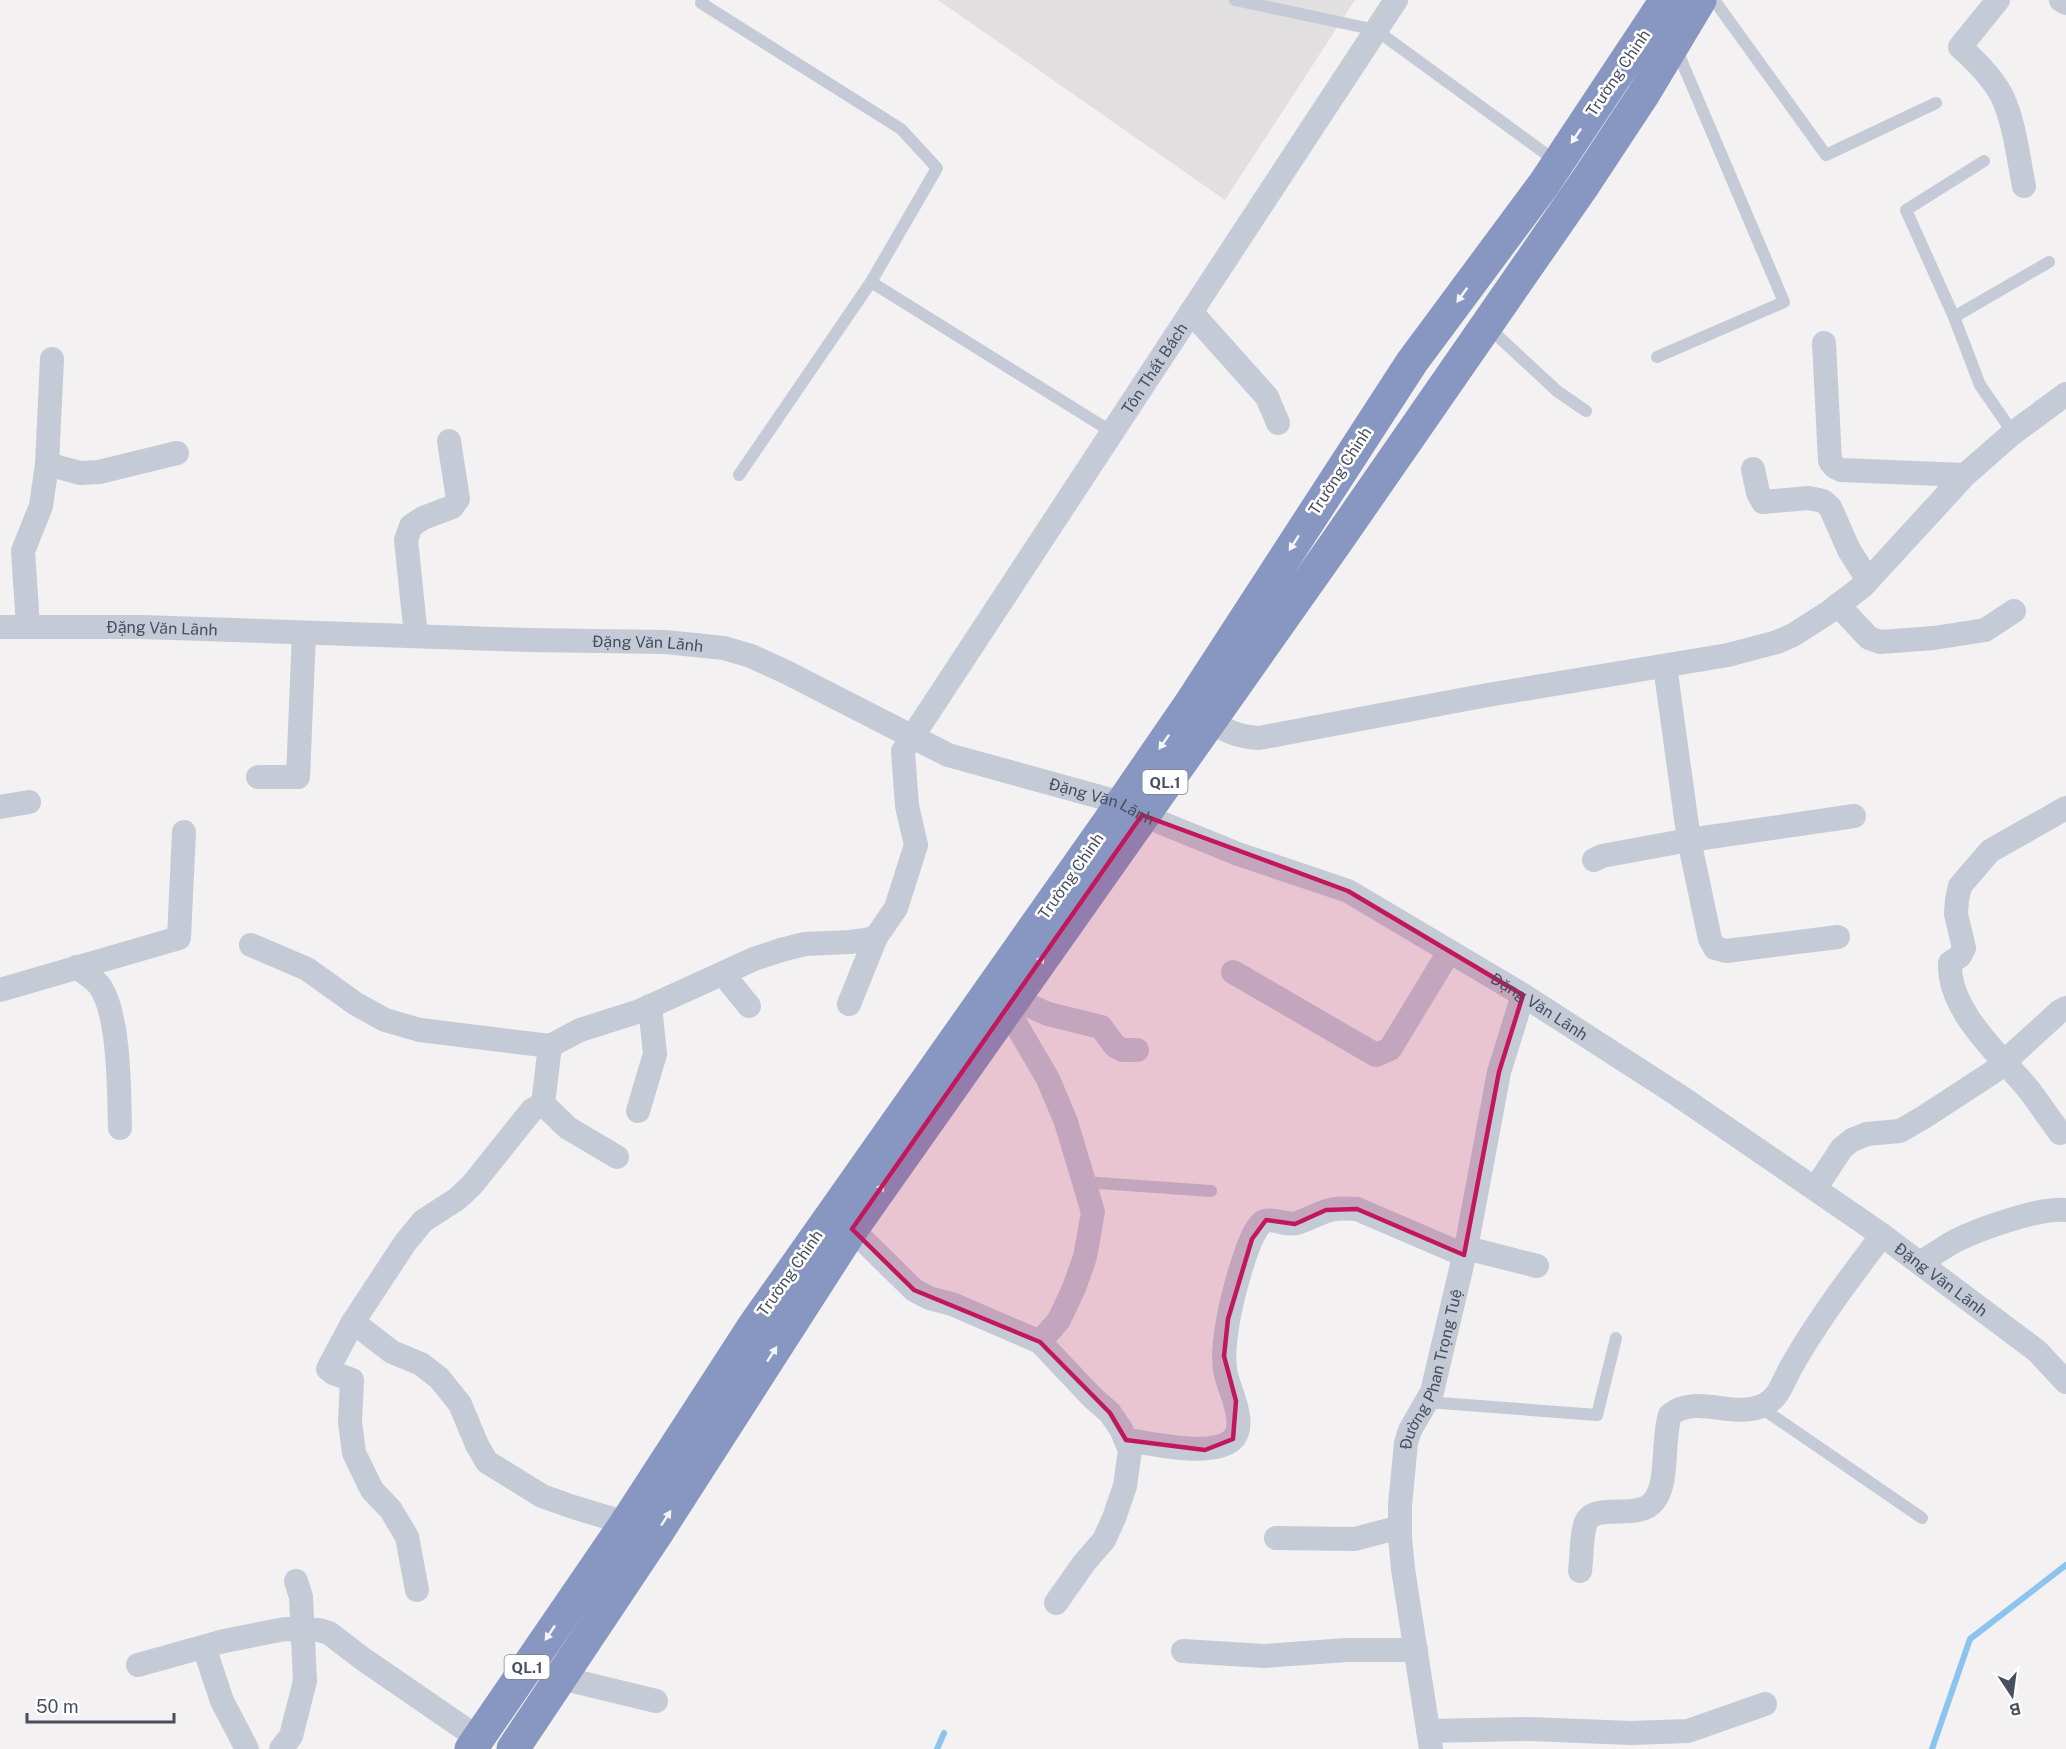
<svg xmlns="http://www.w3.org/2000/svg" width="2066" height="1749" font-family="'Public Sans',sans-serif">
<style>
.education{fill:#e1dfe0}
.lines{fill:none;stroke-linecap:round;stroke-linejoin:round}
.stream{stroke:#8bc4ef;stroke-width:6}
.lane{stroke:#c4cad6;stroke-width:12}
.street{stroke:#c4cad6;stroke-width:24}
.highway{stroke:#8897c1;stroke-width:33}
.oneway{fill:#f3f5f9}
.marked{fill:#c2185b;fill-opacity:0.2;stroke:#c2185b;stroke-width:4.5;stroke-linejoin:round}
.labels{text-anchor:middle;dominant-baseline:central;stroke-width:5;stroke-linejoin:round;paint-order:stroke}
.shield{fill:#fff;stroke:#7f848f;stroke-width:1.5}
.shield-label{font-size:15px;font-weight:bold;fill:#484f5f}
.street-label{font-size:16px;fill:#484f5f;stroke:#fff}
</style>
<rect width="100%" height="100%" fill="#f3f1f1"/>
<path class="education" d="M938 0H1355L1225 200Z"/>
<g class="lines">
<g class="stream">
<path d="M937 1749 944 1733"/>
<path d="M1932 1749 1970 1639 2066 1565"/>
</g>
<g class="lane">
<path d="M703 0 701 3 901 129 937 168 871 282 1112 432"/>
<path d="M1235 0 1376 30 1557 162"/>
<path d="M1714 0 1826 155 1936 103"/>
<path d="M1984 161 1906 210 1954 317 1980 385 2013 433"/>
<path d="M1954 317 2049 262"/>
<path d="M1487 326 1557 391 1586 411"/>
<path d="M1657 357 1784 302 1676 48"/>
<path d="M739 475 871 282"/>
<path d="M1084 1182 1211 1191"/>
<path d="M1427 1402 1597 1415 1616 1338"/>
<path d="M1760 1407 1922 1518"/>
</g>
<g class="street">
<path d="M1998 0 1960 47C1976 61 1992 77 2002 96 2015 124 2018 157 2024 186"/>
<path d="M2061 0 2066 3"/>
<path d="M1191 312 1267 397 1278 423"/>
<path d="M1824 343 1830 461 1835 467 1841 470 1965 475"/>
<path d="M47 464 80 473 99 472 177 453"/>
<path d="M1753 469 1758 493 1763 502 1809 498 1823 501 1830 507 1849 550 1868 580"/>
<path d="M1838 605 1869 638 1880 642 1934 638 1985 630 2014 611"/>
<path d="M28 626 23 551 41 506 47 464 52 359"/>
<path id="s1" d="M0 627H142L528 640 665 642 724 648 751 656 786 672 948 755 1122 803 1142 815 1238 854 1348 891 1523 995 1678 1095 1882 1235 2037 1351 2066 1382"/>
<path d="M416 636 406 540 411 526 423 518 452 507 458 499 449 441"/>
<path d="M1665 666 1689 840 1710 939 1715 948 1726 951 1838 937"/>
<path d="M1200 710C1216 728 1235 737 1259 738L1482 696 1728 655 1777 642 1793 635 1829 612 1863 586 1965 475 2013 433 2066 394"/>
<path d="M258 777H298L304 633"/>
<path d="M0 807 29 802"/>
<path d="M1594 860 1602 856 1689 840 1854 816"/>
<path id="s2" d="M251 945 307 969 356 1004 385 1020 420 1030 550 1046 580 1030 640 1011 754 959 781 950 805 944 850 942 866 940 876 937 896 908 916 845 907 806 903 751 1396 0"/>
<path d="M77 967C85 973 93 978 99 985 120 1013 119 1093 120 1128"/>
<path d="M1233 972 1376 1055 1390 1049 1449 952"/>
<path d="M723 974 749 1006"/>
<path d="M0 990 179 938 184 832"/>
<path d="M1014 999 1048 1014 1101 1027 1115 1046 1123 1050H1137"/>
<path d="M849 1004 876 937"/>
<path d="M1007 1009 1048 1079 1066 1122 1093 1212 1085 1257 1074 1288 1059 1320 1040 1342 1091 1396 1110 1413 1121 1429 1130 1450 1125 1486 1114 1518 1104 1540 1084 1563 1056 1603"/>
<path d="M550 1046 543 1104 532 1110 472 1185 457 1199 423 1221 405 1243 353 1322 392 1352 421 1364 439 1378 460 1404 477 1445 487 1462 542 1496 573 1507 626 1523"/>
<path d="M543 1104 568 1128 617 1157"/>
<path d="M638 1111 655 1054 650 1006"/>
<path d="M2060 1133C2050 1119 2040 1105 2030 1091 2002 1057 1948 1012 1950 963L1960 956 1964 948 1956 914 1957 900 1960 886 1990 851 2066 808"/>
<path d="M1815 1189 1842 1148 1852 1140 1867 1134 1900 1131 1924 1117 1993 1072 2059 1012 2066 1008"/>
<path d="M852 1229 914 1290 929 1298 952 1304 1040 1342"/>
<path d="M1466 1248 1537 1266"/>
<path d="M1920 1263C1931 1256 1943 1248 1955 1241 1979 1229 2040 1207 2066 1210"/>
<path d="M353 1322 328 1369 333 1373 352 1380 350 1422 354 1453 372 1490 391 1510 407 1537 417 1590"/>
<path d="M1126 1440C1152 1443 1211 1458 1232 1440 1248 1425 1230 1392 1226 1375 1222 1358 1225 1338 1228 1321 1231 1304 1249 1225 1265 1221 1275 1218 1286 1226 1297 1223 1323 1214 1326 1206 1357 1209L1464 1255"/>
<path d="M1276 1538 1355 1539 1400 1527"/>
<path d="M1580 1571C1582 1556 1581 1539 1585 1525 1591 1500 1638 1522 1654 1501 1669 1483 1662 1439 1670 1415 1696 1393 1734 1420 1764 1405 1778 1399 1783 1382 1790 1369 1816 1322 1850 1278 1882 1235"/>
<path d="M204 1647 222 1701 247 1749"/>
<path d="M1183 1651 1264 1656 1347 1650H1416"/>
<path d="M138 1665 224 1641 285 1629 319 1630 329 1633 363 1659 478 1738"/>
<path d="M561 1678 656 1701"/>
<path d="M1428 1731 1529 1729 1631 1733 1688 1731 1765 1704"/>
<path d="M281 1749 291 1736 305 1681 301 1597 296 1581"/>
<path id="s3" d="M1431 1749 1403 1569 1400 1537V1505L1406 1443 1410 1430 1432 1392 1466 1248 1499 1072 1523 995"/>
</g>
<g class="highway">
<path d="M471 1749 626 1523 755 1324 1122 803 1192 701 1412 362 1544 184 1666 0"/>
<path d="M513 1749 657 1533 852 1229 1335 544 1585 183 1643 95 1700 0"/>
</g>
</g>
<defs><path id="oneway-solid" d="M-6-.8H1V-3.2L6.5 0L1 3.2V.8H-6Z" transform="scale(1.5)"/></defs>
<g class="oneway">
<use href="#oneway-solid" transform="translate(1576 136) rotate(124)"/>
<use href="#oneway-solid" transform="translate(1462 295) rotate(126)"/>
<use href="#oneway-solid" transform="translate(1294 543) rotate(123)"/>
<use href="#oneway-solid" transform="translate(1164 742) rotate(125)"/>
<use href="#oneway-solid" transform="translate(1039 963) rotate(-55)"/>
<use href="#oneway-solid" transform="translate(879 1191) rotate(-55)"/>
<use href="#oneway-solid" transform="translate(772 1354) rotate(-57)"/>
<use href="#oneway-solid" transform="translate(666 1518) rotate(-57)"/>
<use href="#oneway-solid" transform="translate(550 1633) rotate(124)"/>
</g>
<path class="marked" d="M1142 815 1348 891 1523 995 1499 1072 1464 1255 1357 1209 1326 1210 1295 1224 1266 1220 1252 1239 1228 1319 1224 1356 1236 1401 1233 1439 1205 1450 1126 1440 1110 1413 1040 1342 914 1290 852 1229Z"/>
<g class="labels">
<g class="shield">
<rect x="1142.5" y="770" width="45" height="24" rx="4.5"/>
<rect x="504.5" y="1655" width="45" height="24" rx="4.5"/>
</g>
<g class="shield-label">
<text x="1165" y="782">QL.1</text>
<text x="527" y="1667">QL.1</text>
</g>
<g class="street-label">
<text transform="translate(1618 73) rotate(-56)">Trường Chinh</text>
<text stroke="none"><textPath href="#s2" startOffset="1323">Tôn Thất Bách</textPath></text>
<text transform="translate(1340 471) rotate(-57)">Trường Chinh</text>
<text stroke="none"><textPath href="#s1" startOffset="162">Đặng Văn Lãnh</textPath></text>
<text stroke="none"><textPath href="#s1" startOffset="648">Đặng Văn Lãnh</textPath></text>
<text stroke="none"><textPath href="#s1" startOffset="1134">Đặng Văn Lãnh</textPath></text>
<text transform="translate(1071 876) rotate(-55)">Trường Chinh</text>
<text stroke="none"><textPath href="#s1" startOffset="1620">Đặng Văn Lãnh</textPath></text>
<text transform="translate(790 1273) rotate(-55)">Trường Chinh</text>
<text stroke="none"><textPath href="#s1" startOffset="2106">Đặng Văn Lãnh</textPath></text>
<text stroke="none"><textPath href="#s3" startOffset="387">Đường Phan Trọng Tuệ</textPath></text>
</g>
</g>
<g transform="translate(2012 1695) rotate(167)" stroke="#ffffff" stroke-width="4.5" paint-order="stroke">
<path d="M0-4.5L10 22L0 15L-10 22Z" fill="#484f5f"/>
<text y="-9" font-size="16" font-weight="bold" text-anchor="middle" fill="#484f5f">B</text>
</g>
<path d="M27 1713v9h147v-9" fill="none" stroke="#484f5f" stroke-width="3"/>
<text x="36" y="1713" font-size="18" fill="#484f5f" stroke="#ffffff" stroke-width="4.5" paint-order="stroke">50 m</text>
</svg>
